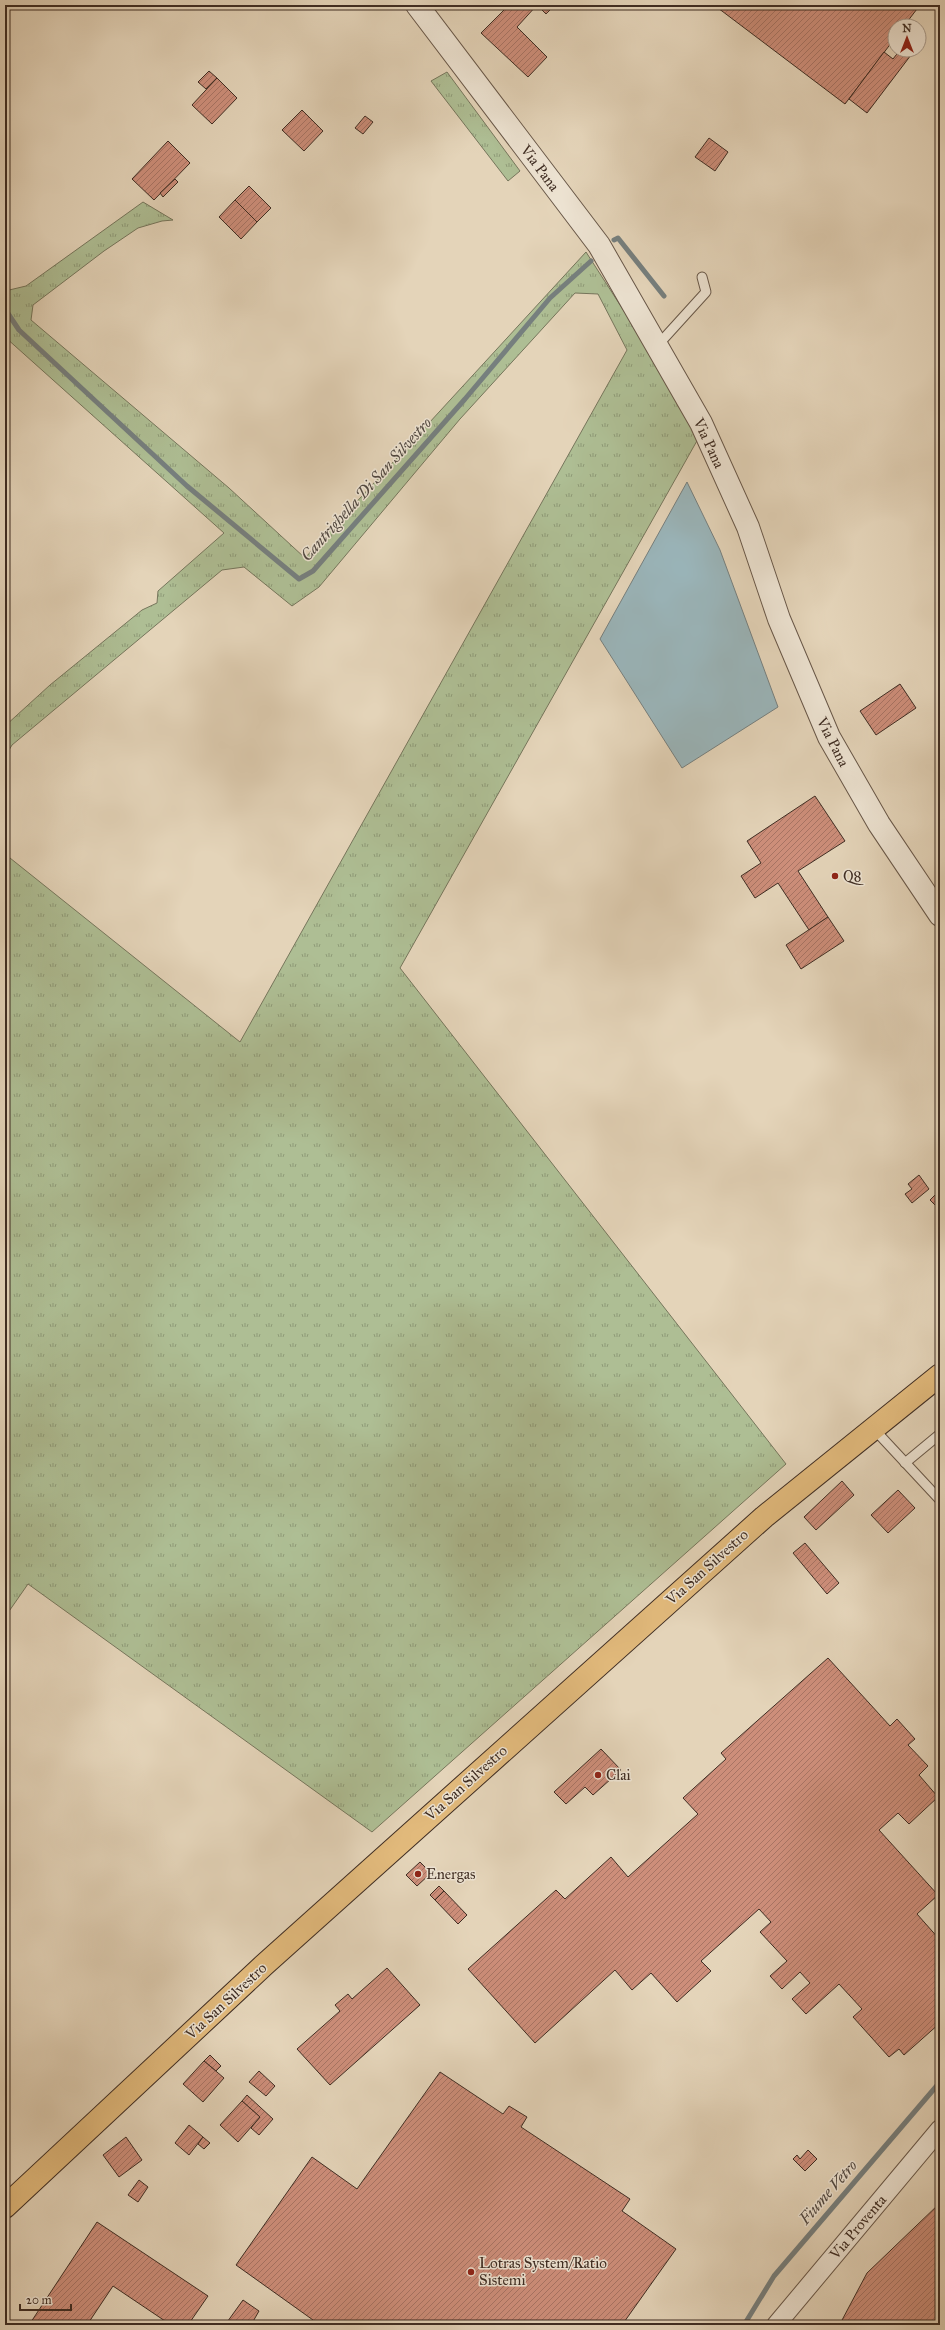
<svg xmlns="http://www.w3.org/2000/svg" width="945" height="2330" font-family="'IM FELL Great Primer',serif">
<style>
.grass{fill:url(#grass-tufts);stroke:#76765c}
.water{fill:#9ab5ba;stroke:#767f7e}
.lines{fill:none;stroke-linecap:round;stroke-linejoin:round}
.stream{stroke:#767f7e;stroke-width:5}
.building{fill:url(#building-hatch);stroke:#3f2d23}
.service-casing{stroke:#685748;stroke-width:11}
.minor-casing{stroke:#685748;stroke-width:20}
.tertiary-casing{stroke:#685748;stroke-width:24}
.primary-casing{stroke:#3f2d23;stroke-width:24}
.service{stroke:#ede3d2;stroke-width:9}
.minor{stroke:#ede3d2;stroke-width:18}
.tertiary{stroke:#ede3d2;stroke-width:22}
.primary{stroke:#e2ba7c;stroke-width:22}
.poi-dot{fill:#8f2418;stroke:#ede3d2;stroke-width:1.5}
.labels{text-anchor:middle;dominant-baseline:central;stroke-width:3;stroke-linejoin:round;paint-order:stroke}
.street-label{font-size:15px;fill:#3f2d23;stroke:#ede3d2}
.poi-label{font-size:15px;fill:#3f2d23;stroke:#ede3d2;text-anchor:start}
.water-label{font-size:16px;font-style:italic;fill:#514841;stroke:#ede3d2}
</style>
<defs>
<pattern id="grass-tufts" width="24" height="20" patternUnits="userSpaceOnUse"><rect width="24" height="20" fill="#aebe94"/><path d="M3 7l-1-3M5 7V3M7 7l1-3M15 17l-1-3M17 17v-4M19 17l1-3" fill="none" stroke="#8f9b78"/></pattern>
<pattern id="building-hatch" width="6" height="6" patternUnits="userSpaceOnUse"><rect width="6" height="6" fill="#cd8e7a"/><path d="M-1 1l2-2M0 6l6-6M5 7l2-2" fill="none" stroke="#a87464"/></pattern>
</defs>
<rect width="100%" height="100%" fill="#e4d4b9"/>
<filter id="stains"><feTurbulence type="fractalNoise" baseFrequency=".005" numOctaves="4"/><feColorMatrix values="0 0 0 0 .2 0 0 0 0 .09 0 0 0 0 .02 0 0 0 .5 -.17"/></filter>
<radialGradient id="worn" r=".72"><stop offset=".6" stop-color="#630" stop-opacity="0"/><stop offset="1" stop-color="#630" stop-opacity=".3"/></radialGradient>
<g class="grass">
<path d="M447 72 520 171 508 181 431 81Z"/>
<path d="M143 202 173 220 162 221 138 228 104 251 33 305 31 320 229 488 305 558 586 252 631 322 698 439 400 968 786 1464 372 1832 28 1584 5 1617V854L240 1042 627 350 598 294 575 293 460 419 319 587 292 606 244 567 222 570 12 745 5 757V726L50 685 142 610 157 603 158 591 224 533 5 337V291L26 286Z"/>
</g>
<path class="water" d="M687 482 720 550 778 707 682 768 600 639Z"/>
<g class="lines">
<g class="stream">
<path d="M614 240 618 238 664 296"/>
<path d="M5 309 19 330 187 486 299 579 313 571 465 399 550 298 591 261"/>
<path d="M744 2325 774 2276 940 2082"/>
</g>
</g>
<g class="building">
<path d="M509 5H555L546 14 537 5 517 27 547 57 528 77 481 33Z"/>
<path d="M714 5H920L904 26H895V38L845 104Z"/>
<path d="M900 50H905L911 55 867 113 849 99 884 52 893 59Z"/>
<path d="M209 71 217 78 206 89 198 82Z"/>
<path d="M217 78 237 98 212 124 192 105Z"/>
<path d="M302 110 323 131 304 151 282 130Z"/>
<path d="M365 116 373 122 363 134 355 128Z"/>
<path d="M709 138 728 152 715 171 695 157Z"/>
<path d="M168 141 190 163 154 200 132 179Z"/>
<path d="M175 179 178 182 163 197 160 193Z"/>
<path d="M249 186 271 208 257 222 235 200Z"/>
<path d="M235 200 257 222 241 239 219 217Z"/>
<path d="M900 684 916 708 876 735 860 711Z"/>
<path d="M815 796 845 841 798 871 828 917 809 930 778 883 755 898 741 876 761 863 747 841Z"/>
<path d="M828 917 844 941 801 969 786 945Z"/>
<path d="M919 1175 929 1189 912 1203 905 1194 912 1189 908 1184Z"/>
<path d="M936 1194 940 1198V1204L937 1207 930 1200Z"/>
<path d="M842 1481 854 1495 816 1530 804 1517Z"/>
<path d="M898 1490 915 1508 888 1533 871 1515Z"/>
<path d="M805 1543 839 1583 827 1594 793 1553Z"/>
<path d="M828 1658 890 1726 897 1719 915 1739 908 1745 928 1766 919 1775 938 1797 909 1824 898 1813 879 1830 938 1895 917 1914 940 1940V2023L904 2055 899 2049 889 2057 853 2017 862 2009 839 1984 806 2014 792 1999 810 1983 800 1972 782 1989 770 1976 787 1961 760 1932 771 1922 759 1909 701 1961 711 1971 677 2002 651 1973 632 1990 615 1970 535 2043 468 1969 556 1890 565 1899 611 1857 628 1877 698 1814 683 1798 726 1759 721 1753Z"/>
<path d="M601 1749 621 1770 593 1795 585 1787 566 1804 554 1792Z"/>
<path d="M420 1862 431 1873 417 1886 406 1875Z"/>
<path d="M439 1886 444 1891 435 1900 430 1895Z"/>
<path d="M444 1891 467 1915 458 1924 435 1900Z"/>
<path d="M387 1968 420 2005 330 2085 297 2049 340 2011 335 2005 348 1994 352 1999Z"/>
<path d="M210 2055 221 2066 216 2071 204 2061Z"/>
<path d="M204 2061 224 2078 203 2102 183 2084Z"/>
<path d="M259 2071 275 2086 266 2096 249 2082Z"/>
<path d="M440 2072 503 2114 509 2106 527 2117 521 2127 630 2199 622 2211 676 2249 622 2325H320L236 2265 312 2157 357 2189Z"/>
<path d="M247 2095 273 2119 259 2135 251 2128 260 2117 242 2101Z"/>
<path d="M242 2101 260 2117 238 2142 220 2125Z"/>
<path d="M189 2125 203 2137 189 2155 175 2143Z"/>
<path d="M126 2137 142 2160 119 2177 103 2155Z"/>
<path d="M203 2137 210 2143 204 2149 198 2144Z"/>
<path d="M808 2150 817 2159 805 2171 793 2159 797 2155 800 2159Z"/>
<path d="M139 2180 148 2187 138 2202 128 2195Z"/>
<path d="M940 2203V2325H848L841 2322 867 2273Z"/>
<path d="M97 2222 208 2296 188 2325H171L113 2286 87 2325H29Z"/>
<path d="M243 2300 259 2311 251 2325H225Z"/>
</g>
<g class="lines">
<defs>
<g id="service">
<path d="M657 346 706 292 702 277"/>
<path d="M873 1428 940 1500"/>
<path d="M905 1463 940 1434"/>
</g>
<path id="minor" d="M776 2325 940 2129"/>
<path id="tertiary" d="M417 5 599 245 701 423 748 527 779 619 829 737 879 824 940 915"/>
<path id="primary" d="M5 2207 264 1965 764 1517 940 1375"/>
</defs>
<use href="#service" class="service-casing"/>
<use href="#minor" class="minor-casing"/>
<use href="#tertiary" class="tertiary-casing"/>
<use href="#primary" class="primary-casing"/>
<use href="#service" class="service"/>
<use href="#minor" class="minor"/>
<use href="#tertiary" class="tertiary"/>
<use href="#primary" class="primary"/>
</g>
<g class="poi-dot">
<circle cx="835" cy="876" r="4"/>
<circle cx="598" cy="1775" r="4"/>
<circle cx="418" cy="1874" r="4"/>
<circle cx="471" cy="2272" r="4"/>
</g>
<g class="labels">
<g class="street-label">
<text transform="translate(540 168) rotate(53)">Via Pana</text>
<text transform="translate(709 443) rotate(65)">Via Pana</text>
<text transform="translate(833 742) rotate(63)">Via Pana</text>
<text transform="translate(707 1567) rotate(-42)">Via San Silvestro</text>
<text transform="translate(466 1783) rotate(-42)">Via San Silvestro</text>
<text transform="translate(226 2001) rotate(-43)">Via San Silvestro</text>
<text transform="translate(858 2227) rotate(-50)">Via Proventa</text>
</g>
<g class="poi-label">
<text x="843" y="876">Q8</text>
<text x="606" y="1775">Clai</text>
<text x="426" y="1874">Energas</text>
<text x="479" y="2263">Lotras System/Ratio<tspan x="479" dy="17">Sistemi</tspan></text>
</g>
<g class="water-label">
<text transform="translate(366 489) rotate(-48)">Cantrighella Di San Silvestro</text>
<text transform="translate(828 2192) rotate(-49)">Fiume Vetro</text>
</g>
</g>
<rect width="945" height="2330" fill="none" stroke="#e4d4b9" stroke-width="20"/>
<rect x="6" y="6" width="933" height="2318" fill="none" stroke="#3f2d23" stroke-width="2"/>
<rect x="10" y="10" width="925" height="2310" fill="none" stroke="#3f2d23"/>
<g transform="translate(907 38)"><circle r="19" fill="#ede3d2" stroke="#a79a8c"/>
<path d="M0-3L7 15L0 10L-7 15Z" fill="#8f2418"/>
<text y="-6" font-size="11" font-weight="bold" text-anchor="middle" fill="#3f2d23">N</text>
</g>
<path d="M20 2304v6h51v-6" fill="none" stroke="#3f2d23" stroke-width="2"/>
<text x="26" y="2304" font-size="12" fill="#3f2d23" stroke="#ede3d2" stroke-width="3" paint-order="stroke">20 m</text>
<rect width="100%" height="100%" filter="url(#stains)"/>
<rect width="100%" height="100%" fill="url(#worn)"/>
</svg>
